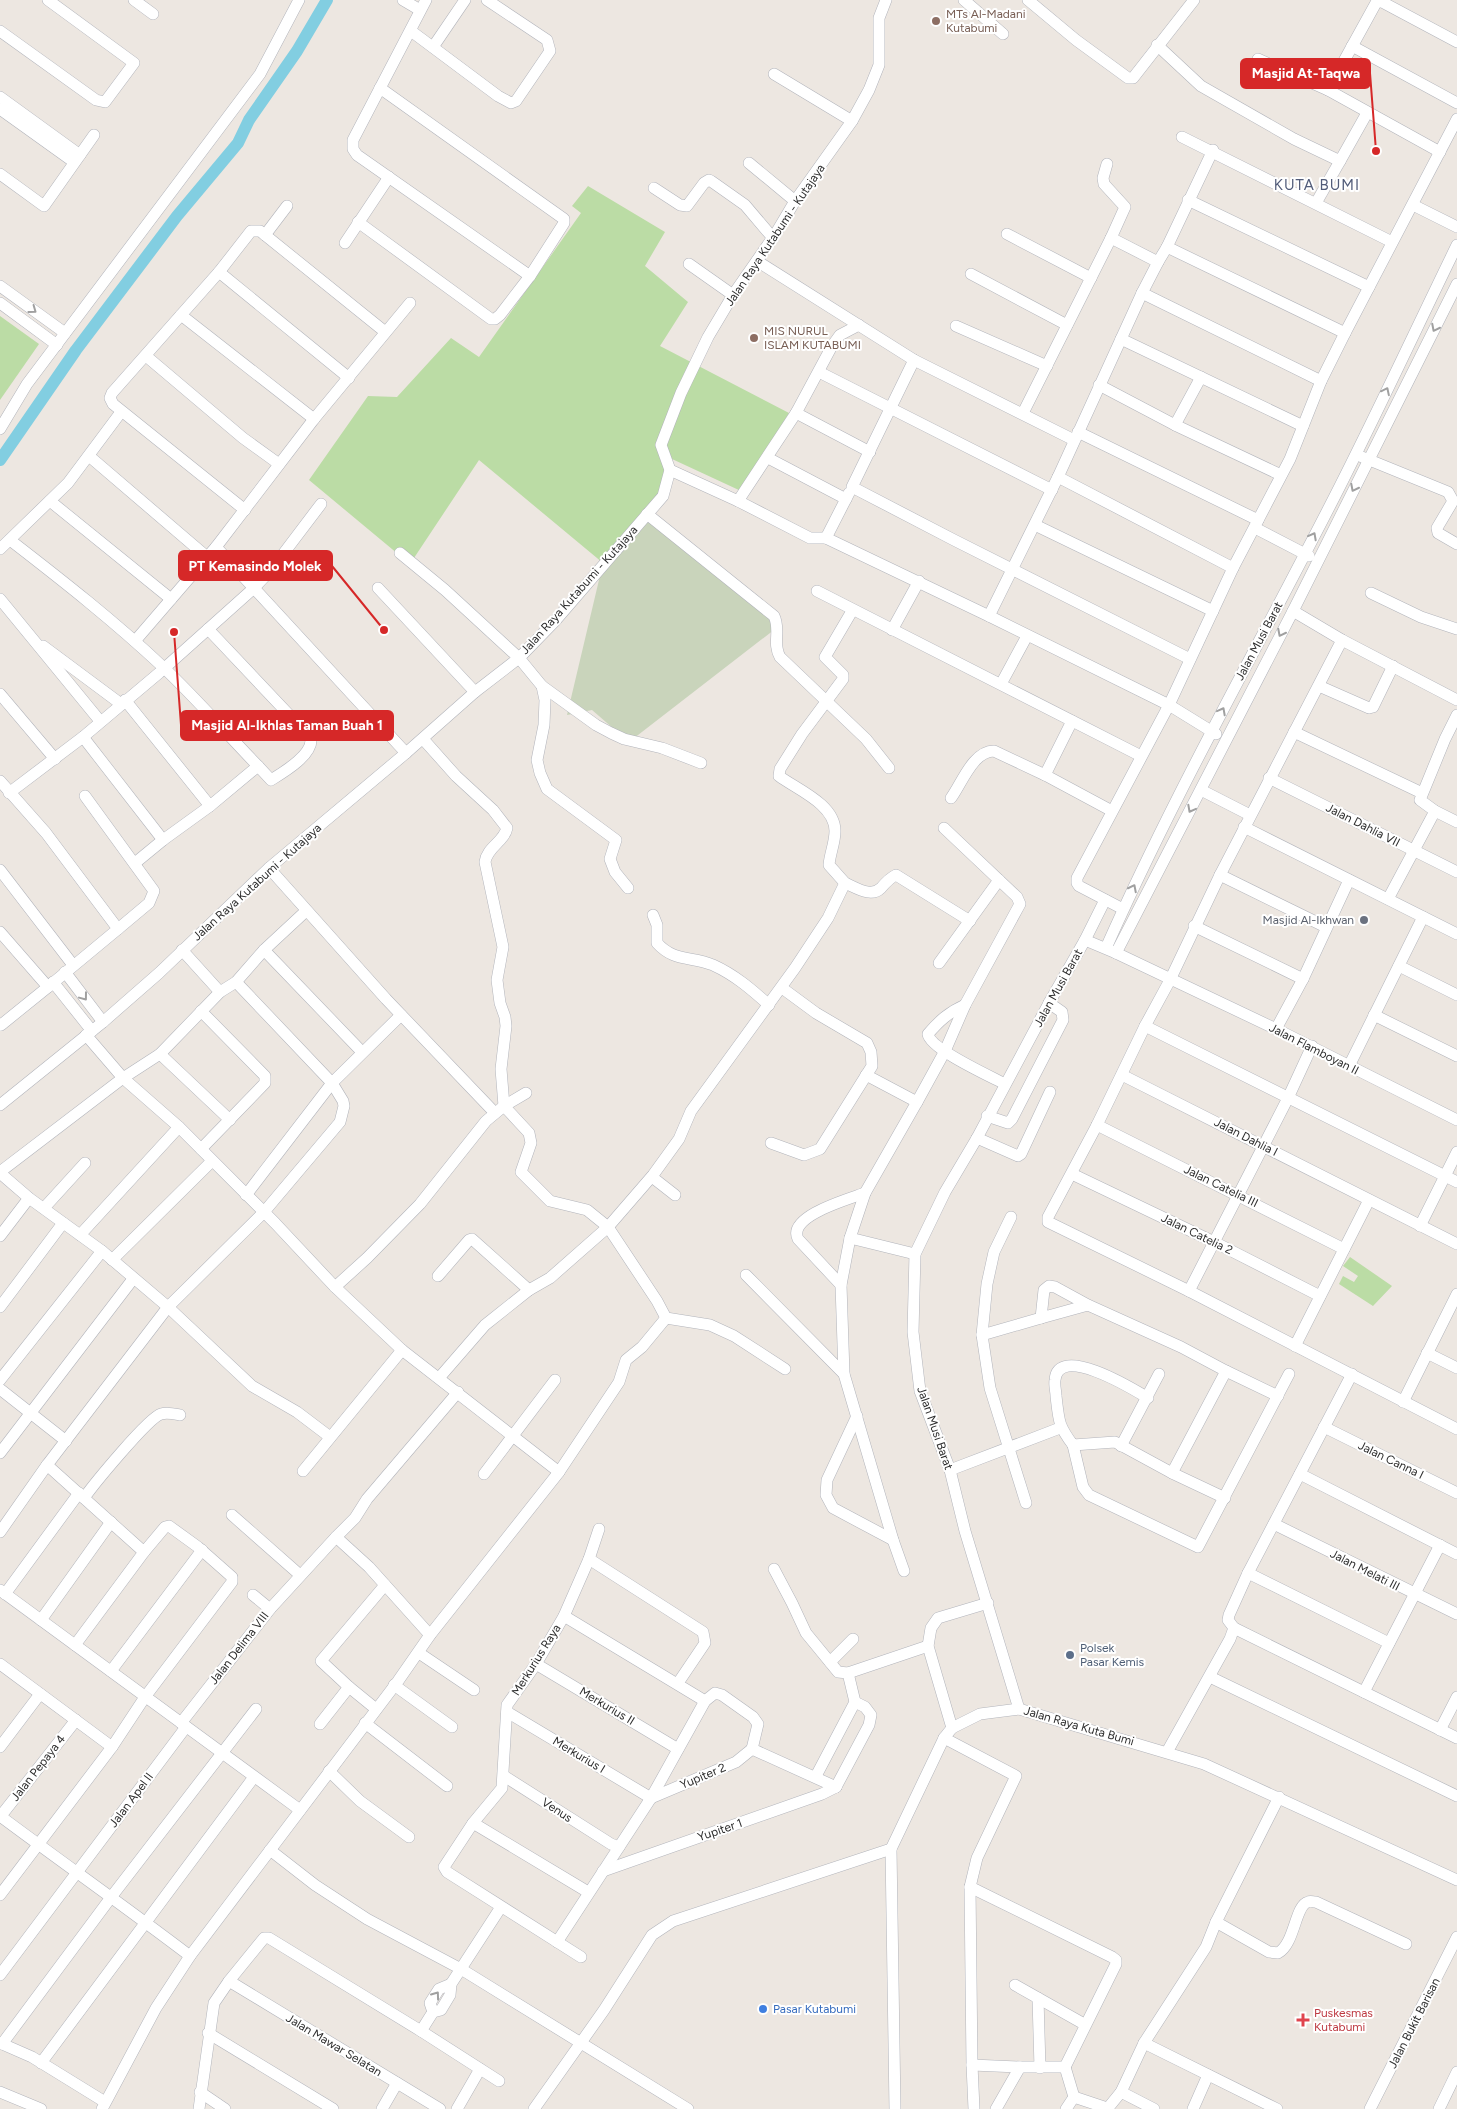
<svg xmlns="http://www.w3.org/2000/svg" width="1457" height="2109" font-family="Figtree,sans-serif">
<style>
.green{fill:#bbdca5}
.cemetery{fill:#c9d4bb}
.lines{fill:none;stroke-linecap:round;stroke-linejoin:round}
.canal{stroke:#82cee1;stroke-width:12}
.minor-casing{stroke:#b2b4bb;stroke-width:12}
.minor{stroke:#fff;stroke-width:11}
.oneway{stroke:#a0a0a0}
.education-dot{fill:#8d6e63;stroke:#fff;stroke-width:2}
.worship-dot{fill:#6b7280;stroke:#fff;stroke-width:2}
.service-dot{fill:#5c6f8a;stroke:#fff;stroke-width:2}
.shop-dot{fill:#3f7fe0;stroke:#fff;stroke-width:2}
.health-dot{fill:#e0444e;stroke:#fff;stroke-width:2}
.labels{text-anchor:middle;dominant-baseline:central;stroke-width:4;stroke-linejoin:round;paint-order:stroke}
.education-label{font-size:12px;fill:#785e54;stroke:#fff;text-anchor:start}
.street-label{font-size:12px;fill:#2d2d2d;stroke:#fff}
.worship-label{font-size:12px;fill:#5b616d;stroke:#fff;text-anchor:end}
.service-label{font-size:12px;fill:#4e5e75;stroke:#fff;text-anchor:start}
.shop-label{font-size:12px;fill:#366cbe;stroke:#fff;text-anchor:start}
.health-label{font-size:12px;fill:#be3a42;stroke:#fff;text-anchor:start}
.quarter-label{font-size:15px;letter-spacing:1px;fill:#525c79;stroke:#fff}
.leader{fill:none;stroke:#d62828;stroke-width:2}
.callout-dot{fill:#d62828;stroke:#fff;stroke-width:2}
.callout{fill:#d62828;stroke:#d62828;stroke-width:2}
.callout-label{font-size:14px;text-anchor:middle;font-weight:bold;fill:#fff}
</style>
<rect width="100%" height="100%" fill="#ede7e1"/>
<g class="green">
<path d="M588 186 665 232 645 266 688 302 660 346 789 413 741 491 672 459 666 481 647 514 603 563 479 460 410 564 309 480 368 396 397 397 451 338 479 357 581 213 572 206Z"/>
<path d="M0 316 39 344 0 400Z"/>
<path d="M1350 1257 1392 1286 1373 1306 1339 1284 1343 1276 1354 1282 1358 1276 1343 1266Z"/>
</g>
<path class="cemetery" d="M647 514 779 626 629 742 592 710 567 715 603 563Z"/>
<g class="lines">
<path class="canal" d="M0 460 76 350 177 216 238 143 249 120 297 51 327 0"/>
<defs>
<g id="minor">
<path d="M134 0 153 14"/>
<path d="M403 0 420 10"/>
<path d="M426 0 353 140V149L357 155 530 276"/>
<path d="M964 0 1003 34"/>
<path d="M1028 0 1076 40 1128 78H1133L1194 0"/>
<path d="M0 31 96 100 105 102 134 63 48 0"/>
<path d="M411 31 498 96 511 103 516 101 550 51 547 40 487 0"/>
<path d="M1157 45 1201 86 1294 139 1340 161 1367 113"/>
<path d="M1352 46 1457 103"/>
<path d="M433 47 465 0"/>
<path d="M1258 59 1328 90 1440 152"/>
<path d="M774 74 852 121"/>
<path d="M1328 90 1377 1 1382 2 1457 42"/>
<path d="M0 97 80 155"/>
<path d="M0 109 74 162"/>
<path d="M1182 137 1392 242"/>
<path d="M749 163 795 201"/>
<path d="M1107 164 1103 178 1104 184 1125 207 1111 238 1158 262"/>
<path d="M0 174 44 206 94 135"/>
<path d="M654 188 680 205 687 206 704 183 709 180 711 181 745 205 773 238"/>
<path d="M1188 200 1369 287"/>
<path d="M1316 203 1340 161"/>
<path d="M1413 205 1457 227"/>
<path d="M358 222 491 319H495L500 315 530 276 564 223V219L380 88"/>
<path d="M1007 234 1091 278"/>
<path d="M265 235 287 206"/>
<path d="M345 243 389 177"/>
<path d="M1167 247 1345 333"/>
<path d="M757 261 914 360 1074 440"/>
<path d="M689 264 733 295"/>
<path d="M219 272 349 378"/>
<path d="M971 274 1067 325"/>
<path d="M0 286 65 333"/>
<path d="M1142 293 1321 381"/>
<path d="M0 303 57 345"/>
<path d="M181 315 314 419"/>
<path d="M956 326 1047 366"/>
<path d="M1121 339 1303 426"/>
<path d="M146 356 243 438 279 464"/>
<path d="M914 360 852 487 954 540 1190 659"/>
<path d="M819 372 1052 490"/>
<path d="M1099 385 1175 425 1281 475"/>
<path d="M796 413 870 452"/>
<path d="M1023 413 1111 238"/>
<path d="M1175 425 1201 377"/>
<path d="M0 429 27 384 260 74 299 0"/>
<path d="M1078 432 1258 520"/>
<path d="M89 456 207 557"/>
<path d="M1362 457 1448 492 1453 501 1437 528 1438 533 1457 544"/>
<path d="M768 458 846 499"/>
<path d="M670 470 738 501 810 538H826L989 616 1169 705 1216 734"/>
<path d="M1058 477 1233 568"/>
<path d="M50 501 171 599"/>
<path d="M738 501 796 413 832 346 840 335 859 325"/>
<path d="M245 510 113 404 110 398 112 393 219 272 251 231H260L265 235 384 331"/>
<path d="M647 514 774 616C781 630 772 643 780 657L866 739 889 768"/>
<path d="M1035 525 1213 611"/>
<path d="M1255 528 1309 556"/>
<path d="M826 538 849 493"/>
<path d="M10 540C63 581 114 621 163 667 196 698 226 733 258 766"/>
<path d="M216 547 406 753"/>
<path d="M0 549 68 483 121 412"/>
<path d="M400 553 445 590 519 658 542 686 545 700 544 725 537 760 540 773 547 789 616 840 610 859 615 872 628 888"/>
<path d="M378 588 475 692"/>
<path d="M817 591 1141 756"/>
<path d="M1371 593 1421 617 1457 629"/>
<path d="M0 599 100 721"/>
<path d="M1293 611 1342 640 1457 700"/>
<path d="M989 616 1058 477 1142 293 1158 262 1167 247 1213 150"/>
<path d="M892 630 919 581"/>
<path d="M1342 640 1220 875 1170 980 1145 1026 1097 1125 1048 1217V1222L1189 1291 1457 1429"/>
<path d="M135 641 216 547 314 419 410 303"/>
<path d="M43 646 121 704"/>
<path d="M1001 684 1027 636"/>
<path d="M542 686 596 725 611 733 624 739 662 748 701 763"/>
<path d="M1319 686 1369 708 1373 707 1393 666"/>
<path d="M0 694 55 759"/>
<path d="M125 700 210 806 258 766 271 780C284 772 313 755 311 738L208 629"/>
<path d="M1457 715 1445 739 1420 800 1435 811 1457 822"/>
<path d="M1294 732 1422 793"/>
<path d="M83 737 163 840 210 806"/>
<path d="M423 739 456 776 493 810 507 828C504 842 487 847 485 862L503 947 497 980 500 1003 505 1017 506 1026 501 1069 504 1106 529 1133 531 1143 521 1172 550 1201 587 1210 608 1227 657 1301 666 1318"/>
<path d="M1045 775 1072 721"/>
<path d="M1269 778 1457 872"/>
<path d="M0 781 46 833 118 929 48 987 0 932"/>
<path d="M1201 790 1250 815"/>
<path d="M9 793 83 737 159 673 254 588 271 570 321 504"/>
<path d="M85 796 154 891 149 903 118 929"/>
<path d="M951 798C962 783 973 751 994 751L1045 775 1112 811"/>
<path d="M1244 827 1457 934"/>
<path d="M135 863 163 840"/>
<path d="M269 868 386 999 495 1113"/>
<path d="M0 870 73 965"/>
<path d="M1220 875 1326 927"/>
<path d="M845 883 829 865C830 853 835 843 835 831 835 804 796 789 779 776L780 769 802 734 843 679V675L825 657 852 611"/>
<path d="M1388 899 1435 811"/>
<path d="M1123 909 1079 886 1077 883V878L1169 705 1233 568 1290 459 1321 381 1345 333 1457 119"/>
<path d="M653 915 657 925V943C674 962 691 956 713 965 735 975 751 989 769 1005"/>
<path d="M1194 926 1303 979"/>
<path d="M1085 940 1116 953 1276 1029 1457 1120"/>
<path d="M1106 948C1176 790 1262 640 1340 486 1380 407 1418 325 1457 245"/>
<path d="M182 950 220 992"/>
<path d="M264 950 362 1052"/>
<path d="M1116 953 1293 611 1457 284"/>
<path d="M939 963 999 880"/>
<path d="M1399 966 1457 995"/>
<path d="M65 972 103 1022"/>
<path d="M53 982 92 1031"/>
<path d="M965 1005C949 1012 939 1021 928 1034 930 1049 990 1076 1005 1084"/>
<path d="M1374 1015 1457 1056"/>
<path d="M0 1024 1 1025 48 987"/>
<path d="M1145 1026 1457 1182"/>
<path d="M1276 1029 1303 979 1349 880"/>
<path d="M86 1035 123 1078 179 1127 275 1223 335 1287 402 1350 559 1472"/>
<path d="M160 1054 230 1120"/>
<path d="M1349 1066 1423 917"/>
<path d="M866 1075 917 1102 945 1051 965 1005 1020 904 1017 897 944 828"/>
<path d="M1122 1075 1457 1244"/>
<path d="M0 1105 103 1022 159 973 269 868 406 753 475 692 519 658 555 621 663 496 670 470 661 445 681 393 708 337 733 295 776 233 795 201 852 121 869 90 879 65V18L886 0"/>
<path d="M987 1116 1008 1123 1012 1119 1063 1020 1062 1012 1049 1003"/>
<path d="M1097 1125 1344 1249"/>
<path d="M977 1138 1018 1156 1021 1154 1050 1092"/>
<path d="M771 1143 804 1155 820 1149 872 1066 871 1052 867 1043 816 1013 782 988"/>
<path d="M201 1149 265 1083V1076L201 1011"/>
<path d="M0 1172 123 1078 160 1054 220 992 236 982 264 950 306 911"/>
<path d="M0 1173 29 1198 102 1251 168 1307 252 1386 297 1412 330 1437"/>
<path d="M1072 1174 1214 1242 1320 1296"/>
<path d="M652 1177 675 1195"/>
<path d="M246 1195 332 1083 401 1015"/>
<path d="M44 1208 85 1163"/>
<path d="M1420 1226 1457 1152"/>
<path d="M80 1235 179 1127"/>
<path d="M0 1236 29 1198"/>
<path d="M850 1238 915 1254"/>
<path d="M112 1260 212 1161"/>
<path d="M746 1275 844 1374"/>
<path d="M438 1276 469 1240 472 1239 529 1290"/>
<path d="M841 1285 798 1239C787 1216 849 1199 865 1193"/>
<path d="M335 1287 367 1258 420 1204 486 1121 504 1106 526 1093"/>
<path d="M1189 1291 1288 1098 1312 1046"/>
<path d="M1088 1305 1041 1318 1044 1290 1049 1286 1055 1287 1088 1305 1181 1347 1226 1371 1278 1396"/>
<path d="M0 1307 63 1223"/>
<path d="M666 1318 710 1325 734 1336 785 1369"/>
<path d="M982 1335 987 1284 994 1252 1011 1217"/>
<path d="M1295 1346 1369 1200"/>
<path d="M1427 1353 1457 1368"/>
<path d="M439 1378 485 1325 529 1290 550 1278 608 1227 653 1175 679 1139 691 1111 795 968 828 918 845 883C857 888 871 898 881 888 886 882 890 878 896 875L970 921"/>
<path d="M0 1380 102 1251"/>
<path d="M0 1389 66 1441"/>
<path d="M1148 1398C1133 1389 1058 1343 1055 1380 1054 1385 1056 1391 1056 1396 1059 1421 1058 1425 1073 1445L1115 1442 1172 1473 1225 1498"/>
<path d="M1403 1402 1457 1294"/>
<path d="M857 1416 827 1480 826 1495 833 1508 893 1540"/>
<path d="M1324 1427 1457 1493"/>
<path d="M1073 1445 1083 1487 1089 1495 1198 1547 1289 1374"/>
<path d="M1121 1446 1159 1374"/>
<path d="M0 1453 133 1279"/>
<path d="M950 1470 1060 1428"/>
<path d="M303 1471 402 1350"/>
<path d="M1172 1473 1226 1371"/>
<path d="M484 1474 555 1380"/>
<path d="M1300 1474 1457 1554"/>
<path d="M84 1498C94 1484 148 1418 161 1414 167 1412 175 1414 180 1415"/>
<path d="M1026 1503 990 1388 982 1335 1041 1318"/>
<path d="M232 1515 300 1575"/>
<path d="M1274 1524 1457 1614"/>
<path d="M0 1532 47 1465 168 1307 264 1212 340 1122 344 1106 343 1101 332 1083 236 982"/>
<path d="M336 1537 355 1518 367 1499 458 1392"/>
<path d="M589 1559 703 1632 705 1643 678 1683"/>
<path d="M774 1569 792 1603 806 1633 838 1672 848 1673 928 1646"/>
<path d="M904 1571 893 1540 844 1374 841 1285 850 1238 865 1193 917 1102"/>
<path d="M1248 1573 1389 1643"/>
<path d="M0 1590 300 1810"/>
<path d="M5 1594 79 1493"/>
<path d="M253 1595 270 1609"/>
<path d="M564 1616 705 1701"/>
<path d="M41 1620 111 1522"/>
<path d="M1234 1628 1457 1738"/>
<path d="M75 1645 144 1552"/>
<path d="M419 1653 474 1690"/>
<path d="M830 1662 853 1639"/>
<path d="M0 1664 112 1747"/>
<path d="M536 1664 678 1749"/>
<path d="M111 1671 202 1550"/>
<path d="M1210 1677 1457 1796"/>
<path d="M394 1685 452 1727"/>
<path d="M349 1687 321 1661 385 1585"/>
<path d="M1364 1692 1440 1545"/>
<path d="M1019 1709 965 1531 950 1470 920 1391 913 1332 915 1254 945 1192 977 1138 1049 1003 1085 940 1105 900"/>
<path d="M507 1712 651 1798 736 1762 752 1749"/>
<path d="M181 1723 270 1609 336 1537 369 1567 430 1635"/>
<path d="M365 1723 447 1786"/>
<path d="M320 1724 349 1687 376 1709"/>
<path d="M952 1728 928 1646 931 1628 938 1618 988 1603"/>
<path d="M1440 1730 1457 1697"/>
<path d="M944 1738 1016 1776 977 1858 970 1887 972 2065 974 2109"/>
<path d="M0 1747 40 1694"/>
<path d="M752 1749 836 1787"/>
<path d="M1167 1752 1230 1639 1234 1628 1228 1620 1229 1615 1248 1573 1352 1374"/>
<path d="M329 1771 360 1801 409 1837"/>
<path d="M504 1776 611 1844 619 1847"/>
<path d="M816 1776 855 1702 848 1673"/>
<path d="M836 1787 869 1725 871 1715 865 1707 855 1702"/>
<path d="M0 1816C63 1863 127 1908 190 1956"/>
<path d="M0 1817 76 1720"/>
<path d="M473 1823 588 1892"/>
<path d="M270 1850 315 1885 367 1919 461 1969 688 2109"/>
<path d="M603 1871 822 1794 836 1787"/>
<path d="M970 1887 1112 1957 1116 1960V1964L1065 2067H1020L972 2065"/>
<path d="M0 1895 112 1747 145 1697 232 1582V1577L198 1547 169 1526 165 1527 144 1552 47 1465"/>
<path d="M1216 1922 1269 1952 1278 1953C1295 1944 1295 1905 1308 1902 1310 1901 1313 1902 1316 1902L1406 1944"/>
<path d="M557 1942 651 1798 705 1701 715 1693 722 1695 753 1717 758 1724 752 1749"/>
<path d="M581 1957 447 1872 444 1867 473 1823 502 1788 507 1705 536 1664 564 1616 589 1559 599 1529"/>
<path d="M0 1975 186 1727"/>
<path d="M229 1981 440 2109"/>
<path d="M1015 1985 1084 2024"/>
<path d="M1038 1998 1040 2068"/>
<path d="M433 2012 430 2003 439 1989 451 1984"/>
<path d="M421 2031 433 2012 441 2010 450 1995 451 1984 501 1907"/>
<path d="M208 2033 333 2109"/>
<path d="M0 2043 32 2057 105 2102"/>
<path d="M1144 2043 1277 2109"/>
<path d="M2 2044 112 1896 256 1709"/>
<path d="M41 2063 254 1777"/>
<path d="M1065 2067 1074 2097"/>
<path d="M0 2092 41 2109"/>
<path d="M200 2092 225 2109"/>
<path d="M1121 2092 1154 2109"/>
<path d="M102 2109 156 2008 190 1956 398 1681 430 1635 559 1472 619 1382 626 1360 642 1347 666 1318"/>
<path d="M199 2109 214 2003 229 1981 264 1938H269L421 2031 499 2081"/>
<path d="M382 2109 397 2083"/>
<path d="M457 2109 480 2069"/>
<path d="M534 2109 604 2010 652 1935 673 1921 891 1849"/>
<path d="M895 2109 891 1849 944 1738 952 1728 980 1714 1019 1709 1204 1764 1457 1880"/>
<path d="M996 2109 1020 2067"/>
<path d="M1066 2109 1074 2097 1104 2107 1108 2108 1121 2092 1144 2043 1206 1947 1216 1922 1279 1797"/>
<path d="M1193 2109 1208 2075"/>
<path d="M1370 2109 1457 1937"/>
<path d="M1439 2109 1457 2072"/>
</g>
</defs>
<use href="#minor" class="minor-casing"/>
<use href="#minor" class="minor"/>
</g>
<defs><path id="oneway-chevron" d="M-2-3.5L2.5 0L-2 3.5" fill="none" stroke-width="1.6" stroke-linecap="round" stroke-linejoin="round" transform="scale(1.25)"/></defs>
<g class="oneway">
<use href="#oneway-chevron" transform="translate(33 310) rotate(36)"/>
<use href="#oneway-chevron" transform="translate(1435 328) rotate(117)"/>
<use href="#oneway-chevron" transform="translate(1386 391) rotate(-64)"/>
<use href="#oneway-chevron" transform="translate(1354 488) rotate(117)"/>
<use href="#oneway-chevron" transform="translate(1313 536) rotate(-62)"/>
<use href="#oneway-chevron" transform="translate(1281 633) rotate(117)"/>
<use href="#oneway-chevron" transform="translate(1222 711) rotate(-62)"/>
<use href="#oneway-chevron" transform="translate(1191 809) rotate(118)"/>
<use href="#oneway-chevron" transform="translate(1133 888) rotate(-63)"/>
<use href="#oneway-chevron" transform="translate(84 997) rotate(53)"/>
<use href="#oneway-chevron" transform="translate(436 1995) rotate(-54)"/>
</g>
<g class="education-dot">
<circle cx="936" cy="21" r="5"/>
<circle cx="754" cy="338" r="5"/>
</g>
<circle class="worship-dot" cx="1364" cy="920" r="5"/>
<circle class="service-dot" cx="1070" cy="1655" r="5"/>
<circle class="shop-dot" cx="763" cy="2009" r="5"/>
<path class="health-dot" d="M1300.5 2012.5h5v5h5v5h-5v5h-5v-5h-5v-5h5z"/>
<g class="labels">
<g class="education-label">
<text x="946" y="14">MTs Al-Madani<tspan x="946" dy="14">Kutabumi</tspan></text>
<text x="764" y="331">MIS NURUL<tspan x="764" dy="14">ISLAM KUTABUMI</tspan></text>
</g>
<g class="street-label">
<text transform="translate(775 235) rotate(-56)">Jalan Raya Kutabumi - Kutajaya</text>
<text transform="translate(579 590) rotate(-48)">Jalan Raya Kutabumi - Kutajaya</text>
<text transform="translate(1259 641) rotate(-62)">Jalan Musi Barat</text>
<text transform="translate(1363 825) rotate(27)">Jalan Dahlia VII</text>
<text transform="translate(257 882) rotate(-42)">Jalan Raya Kutabumi - Kutajaya</text>
<text transform="translate(1058 988) rotate(-61)">Jalan Musi Barat</text>
<text transform="translate(1314 1049) rotate(27)">Jalan Flamboyan II</text>
<text transform="translate(1246 1137) rotate(27)">Jalan Dahlia I</text>
<text transform="translate(1221 1186) rotate(26)">Jalan Catelia III</text>
<text transform="translate(1197 1234) rotate(26)">Jalan Catelia 2</text>
<text transform="translate(935 1428) rotate(71)">Jalan Musi Barat</text>
<text transform="translate(1391 1460) rotate(26)">Jalan Canna I</text>
<text transform="translate(1365 1570) rotate(27)">Jalan Melati III</text>
<text transform="translate(239 1648) rotate(-52)">Jalan Delima VIII</text>
<text transform="translate(536 1660) rotate(-58)">Merkurius Raya</text>
<text transform="translate(607 1706) rotate(31)">Merkurius II</text>
<text transform="translate(1079 1726) rotate(16)">Jalan Raya Kuta Bumi</text>
<text transform="translate(579 1755) rotate(31)">Merkurius I</text>
<text transform="translate(38 1768) rotate(-52)">Jalan Pepaya 4</text>
<text transform="translate(703 1776) rotate(-23)">Yupiter 2</text>
<text transform="translate(131 1800) rotate(-53)">Jalan Apel II</text>
<text transform="translate(557 1810) rotate(33)">Venus</text>
<text transform="translate(720 1830) rotate(-19)">Yupiter 1</text>
<text transform="translate(1414 2023) rotate(-63)">Jalan Bukit Barisan</text>
<text transform="translate(334 2045) rotate(31)">Jalan Mawar Selatan</text>
</g>
<g class="worship-label">
<text x="1354" y="920">Masjid Al-Ikhwan</text>
</g>
<g class="service-label">
<text x="1080" y="1648">Polsek<tspan x="1080" dy="14">Pasar Kemis</tspan></text>
</g>
<g class="shop-label">
<text x="773" y="2009">Pasar Kutabumi</text>
</g>
<g class="health-label">
<text x="1314" y="2013">Puskesmas<tspan x="1314" dy="14">Kutabumi</tspan></text>
</g>
<g class="quarter-label">
<text x="1317" y="185">KUTA BUMI</text>
</g>
</g>
<path class="leader" d="M1376 151L1370 73M384 630L332 566M174 632L181 725"/>
<g class="callout-dot">
<circle cx="1376" cy="151" r="5"/>
<circle cx="384" cy="630" r="5"/>
<circle cx="174" cy="632" r="5"/>
</g>
<g class="callout">
<rect x="1241" y="59" width="129" height="29" rx="5"/>
<rect x="179" y="551" width="153" height="29" rx="5"/>
<rect x="181" y="711" width="212" height="29" rx="5"/>
</g>
<g class="callout-label">
<text x="1306" y="78">Masjid At-Taqwa</text>
<text x="255" y="571">PT Kemasindo Molek</text>
<text x="287" y="730">Masjid Al-Ikhlas Taman Buah 1</text>
</g>
</svg>
